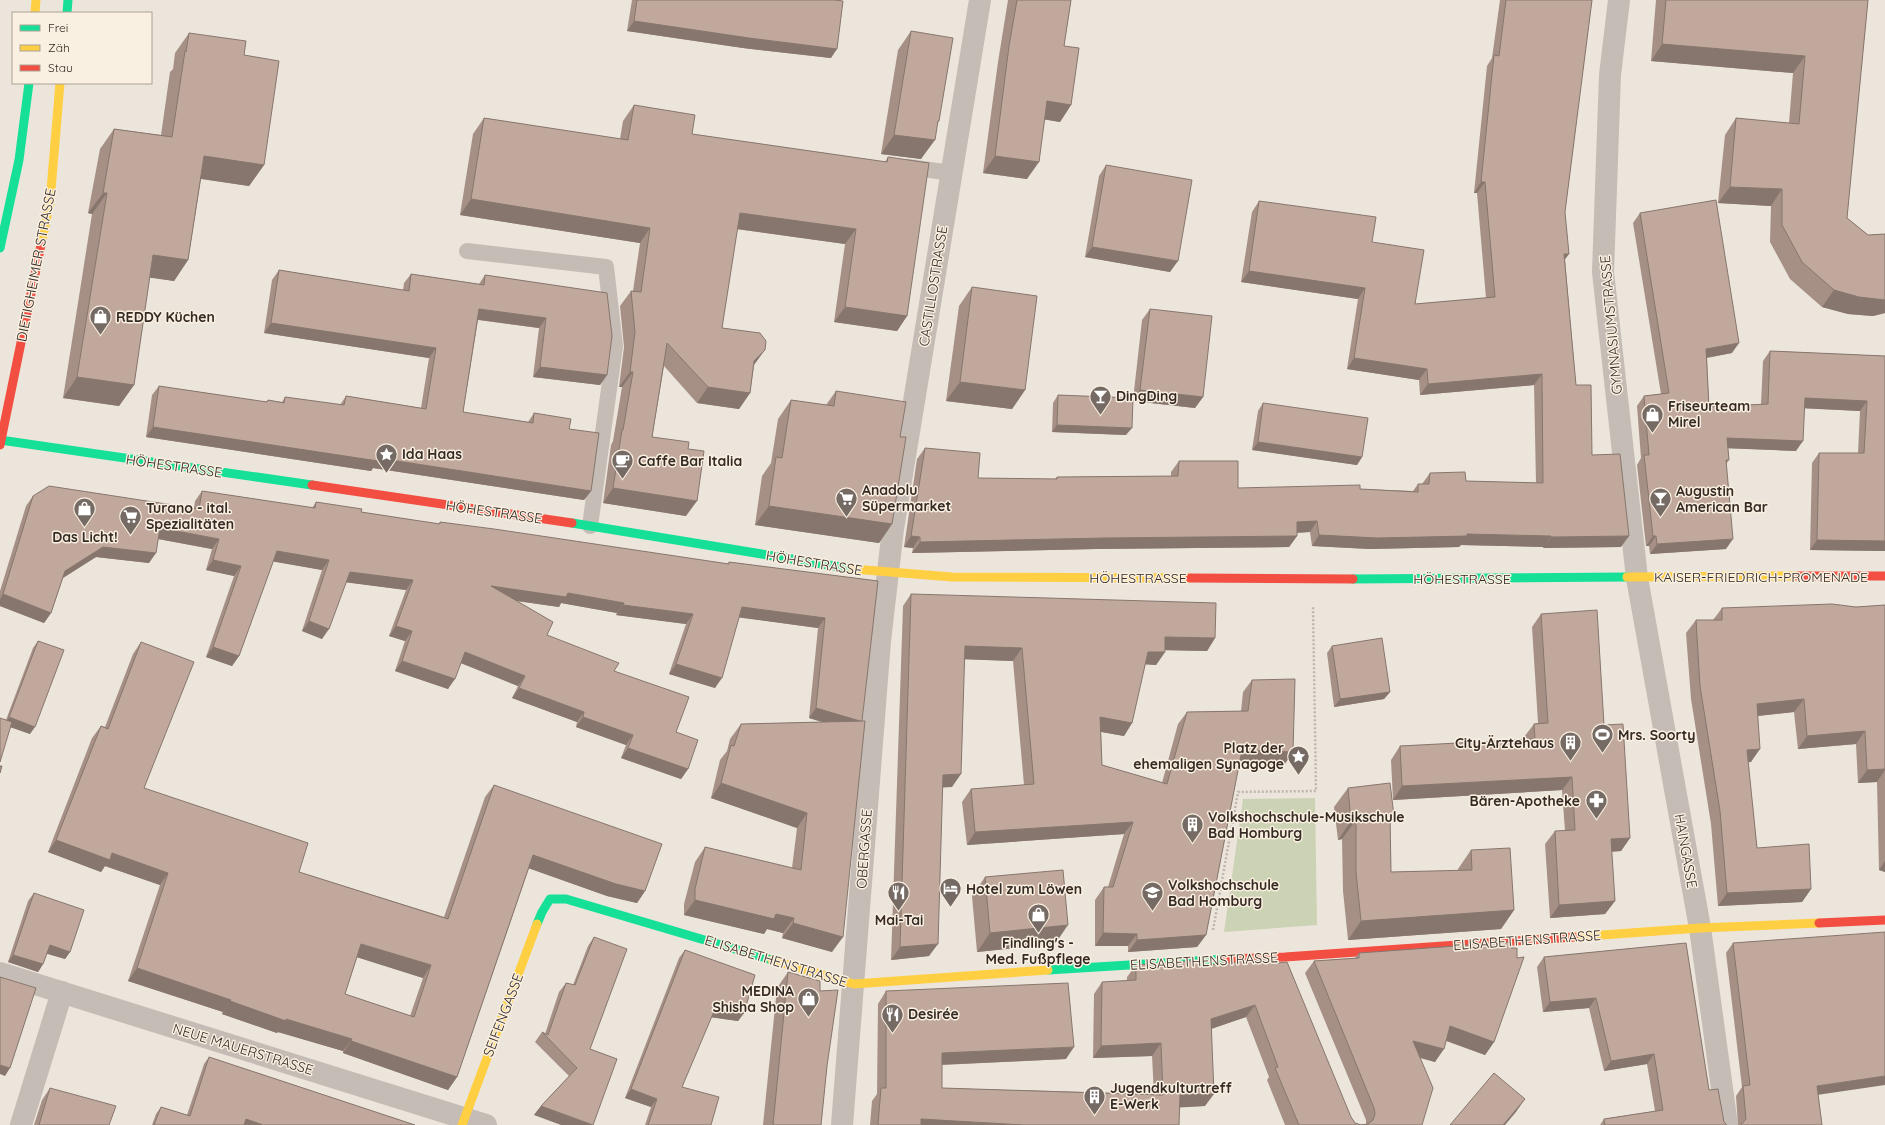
<svg xmlns="http://www.w3.org/2000/svg" width="1885" height="1125" font-family="Quicksand,sans-serif">
<style>
.green{fill:#ccd2b4}
.lines{fill:none;stroke-linecap:round;stroke-linejoin:round}
.path{stroke:#bdb5ae;stroke-width:2.5;stroke-dasharray:2 2;stroke-linecap:butt}
.lane{stroke:#c4bcb5;stroke-width:16}
.street{stroke:#c4bcb5;stroke-width:22}
.fast{stroke:#16e098;stroke-width:9}
.slow{stroke:#ffcf43;stroke-width:9}
.jam{stroke:#f24e42;stroke-width:9}
.wall{fill:#a69086;fill-rule:evenodd}
.shaded-wall{fill:#87766d}
.building{fill:#c1a89c;stroke:#87766d;fill-rule:evenodd}
.labels{text-anchor:middle;dominant-baseline:central;stroke-width:3;stroke-linejoin:round;paint-order:stroke}
.street-label{font-size:14px;fill:#352a24;stroke:#faf0e1}
.poi-label{font-size:14px;font-weight:bold;fill:#352a24;stroke:#faf0e1;text-anchor:start}
</style>
<rect width="100%" height="100%" fill="#ece5dc"/>
<path class="green" d="M1315 798 1317 925 1224 932 1243 799Z"/>
<g class="lines">
<path class="path" d="M1213 930 1238 792 1316 791 1313 607"/>
<g class="lane">
<path d="M908 167 952 173"/>
<path d="M467 251 606 267 615 346 590 526"/>
</g>
<g class="street">
<path d="M1619 0 1610 75 1603 272 1637 578 1700 928 1727 1125"/>
<path d="M0 973 486 1125"/>
<path d="M21 1125 62 992"/>
<path d="M842 1125 880 641 893 529 980 0"/>
</g>
<g class="fast">
<path d="M67 13 68 0"/>
<path d="M0 248 19 160 29 83"/>
<path d="M0 440 312 485"/>
<path d="M572 523 853 569"/>
<path d="M1353 579 1627 577"/>
<path d="M537 924 542 912 550 899H566L772 960"/>
<path d="M1048 970 1226 959"/>
</g>
<g class="slow">
<path d="M35 13 36 0"/>
<path d="M41 245 50 202 60 83"/>
<path d="M853 569 952 577 1190 578"/>
<path d="M1627 577 1797 576"/>
<path d="M1574 937 1700 928 1819 923"/>
<path d="M772 960 854 984 1048 970"/>
<path d="M462 1125 537 924"/>
</g>
<g class="jam">
<path d="M0 445 41 245"/>
<path d="M312 485 572 523"/>
<path d="M1797 576H1885"/>
<path d="M1190 578 1353 579"/>
<path d="M1819 923 1885 920"/>
<path d="M1226 959 1285 957 1574 937"/>
</g>
</g>
<g class="wall">
<path d="M632 0H834L831 58 743 48 627 31Z"/>
<path d="M1008 0H1071L1064 46 1071 105 1060 122 1044 119 1027 179 983 173 998 62Z"/>
<path d="M1500 0H1592L1565 212V260L1576 385 1592 455 1621 547 1543 548 1544 547 1461 545 1459 547 1370 549 1312 546 1310 532 1297 533V536L1289 547 1096 549 912 553 913 548 904 547 917 459 925 448 978 478 1055 479 1057 477 1171 476V472L1179 461 1238 488 1360 489 1413 491 1418 484H1422L1430 473 1466 481 1536 483 1534 385 1420 395 1419 380 1347 369 1358 299 1241 282 1252 212 1259 201 1372 242 1415 304 1486 298 1477 193H1474L1487 66 1492 58Z"/>
<path d="M1656 0H1868L1847 218 1868 235 1885 234V313L1873 316 1848 314 1822 307 1790 279 1770 242 1771 206 1718 203 1725 135 1736 118 1789 123 1793 73 1651 61Z"/>
<path d="M911 31 937 124 921 159 881 154 898 50Z"/>
<path d="M189 33 244 55 264 165 249 186 201 179 188 260 174 281 149 277 134 385 119 406 63 398 92 214 88 213 100 149 114 129 161 135 170 72 173 69 175 53Z"/>
<path d="M634 105 692 134 885 162 888 157 907 316 897 331 834 322 845 244 737 229 722 328 754 366 750 393 739 409 697 403 664 366 652 437 688 449 686 516 603 503 611 445 613 441 622 387H619L624 347 620 306 631 291H633L640 243 460 215 473 134 484 118 620 139 623 121Z"/>
<path d="M1106 165 1170 272 1085 257 1099 176Z"/>
<path d="M1640 213 1732 353 1707 358 1709 407 1761 404 1763 361 1770 351 1885 356V551L1810 550 1812 463 1819 453H1858L1860 411 1804 408 1796 451 1728 448 1729 460 1727 463 1726 549 1650 554 1649 546H1646L1637 465 1641 458 1637 406 1644 396 1661 394 1633 223Z"/>
<path d="M279 270 403 290 404 283 411 274 479 284 485 275 607 293V375L600 385 533 377 539 328 478 320 463 412 528 422 534 413 569 429 591 491 584 500 373 468 371 471 146 437 152 395 159 386 266 402 268 400 282 402 285 397 340 405 346 396 421 408 429 358 264 333 272 280Z"/>
<path d="M972 287 1025 390 1012 409 946 401 959 306Z"/>
<path d="M1150 309 1203 397 1195 408 1133 401 1126 435 1052 432 1053 403 1058 395 1133 400 1142 320Z"/>
<path d="M836 391 900 437 892 524 879 543 755 525 762 476 771 463 778 419 791 400 826 405Z"/>
<path d="M1263 403 1362 457 1357 465 1252 450 1258 411Z"/>
<path d="M202 491 312 508 316 502 361 512 439 524 440 522 727 564 729 562 878 581 832 952 782 938 783 933 767 929 764 934 684 915V904L695 862 705 847 792 868 797 828 711 798 720 760 727 751 730 739 741 724 823 722 809 718 818 628 739 617 715 688 669 674 686 624 616 615 617 613 561 603 559 607 516 601 547 635 614 671 676 732 688 769 681 779 621 758 626 745 576 727 577 722 512 698 518 686 461 663 448 689 395 671 405 641 389 636 406 590 346 582 322 639 302 631 322 570 273 561 239 656 232 666 206 657 234 576 206 570 212 549 158 539 149 563 96 557 63 578 51 613 44 623 0 606V591L26 506 33 496 194 508 195 501Z"/>
<path d="M911 594 1215 638 1207 651 1165 650V652L1156 665 1145 664 1132 723 1124 736 1101 732 1102 765 1162 783 1178 724 1187 712 1241 711 1243 692 1252 680 1293 752 1284 765 1239 763 1206 935 1197 947 1128 952V946H1095V900L1104 887H1108L1124 834 967 845 962 802 971 789 1024 785 1013 661 965 659 952 787H943L929 956 891 960 903 606Z"/>
<path d="M1885 605V872L1879 870 1877 782 1858 783 1856 744 1798 749 1794 712 1758 716 1751 762H1748L1757 848 1811 889 1802 902 1718 906 1711 824 1691 699 1686 633 1696 620H1713L1722 608 1856 607Z"/>
<path d="M1541 614 1604 725 1630 838 1621 851 1611 852 1615 901 1605 914 1550 918 1545 844 1555 831H1565L1562 790 1393 800 1391 760 1400 746 1524 740V737L1534 724 1538 723 1532 627Z"/>
<path d="M38 641 30 734 11 727 6 720 33 648Z"/>
<path d="M141 642 144 788 299 872 444 917 485 797 494 785 645 891 637 903 607 896 529 868 457 1077 448 1090 343 1053V1051L278 1032 277 1033 222 1014 223 1012 128 981 160 885 105 866 101 872 48 852 92 738 101 726 105 727 133 654ZM357 957 423 978 410 1016 345 994Z"/>
<path d="M1332 646 1390 692 1384 699 1334 707 1327 653Z"/>
<path d="M1348 788 1390 822 1391 872 1458 871V869L1471 850 1514 910 1501 929 1348 940 1343 891 1342 839 1338 840 1334 807Z"/>
<path d="M985 877 1055 944 977 952 972 896Z"/>
<path d="M34 893 70 952 65 959 47 953 43 964 38 972 8 962 28 901Z"/>
<path d="M594 937 590 1049 617 1059 534 1115 541 1106 569 1076 535 1042 542 1032 545 1034 559 992 566 983 573 985 588 946Z"/>
<path d="M1686 943 1709 1090 1724 1122 1727 1125H1600L1604 1119 1655 1111 1647 1064 1604 1071 1589 1008 1543 1012 1537 967 1544 957Z"/>
<path d="M1733 943 1818 1095 1822 1125H1738L1736 1096 1742 1087 1726 953Z"/>
<path d="M685 950 744 1013 738 1021 711 1017 682 1087 711 1125H645L651 1107 625 1098 679 958Z"/>
<path d="M1359 953 1494 1042 1485 1055 1446 1041 1435 1062 1420 1058 1422 1125H1285L1267 1080 1269 1077 1246 1017 1211 1029 1205 1106 1179 1107V1125H870L872 1101 877 1094 878 1004 886 991 1066 1059 942 1065V1088L1154 1094 1152 1056 1093 1058 1094 994 1102 982 1127 981V977L1136 965 1200 966 1276 958 1351 1117 1355 1123 1361 1125 1366 1124V1120L1305 973 1314 961 1355 958Z"/>
<path d="M788 972 827 1066 821 1125H763L777 988Z"/>
<path d="M209 1057 415 1125H152L156 1114 161 1107 187 1115 204 1064Z"/>
<path d="M50 1088 109 1125H34L42 1100Z"/>
</g>
<g class="shaded-wall">
<path d="M634 21 837 49 831 58 743 48 627 31Z"/>
<path d="M1662 44 1805 56 1793 73 1651 61Z"/>
<path d="M1047 101 1071 105 1060 122 1035 118Z"/>
<path d="M938 121H939L927 139 935 140 921 159 881 154 894 135Z"/>
<path d="M204 156 264 165 249 186 189 177Z"/>
<path d="M995 156 1039 162 1027 179 983 173Z"/>
<path d="M1481 182H1485L1477 193H1474Z"/>
<path d="M1730 187 1782 189 1771 206 1718 203Z"/>
<path d="M103 193H107L92 214 88 213Z"/>
<path d="M471 199 650 228 640 243 460 215Z"/>
<path d="M740 213 856 229 845 244 729 228Z"/>
<path d="M1092 247 1178 261 1170 272 1085 257Z"/>
<path d="M1564 254H1569L1561 265Z"/>
<path d="M153 255 188 260 174 281 138 276Z"/>
<path d="M1249 271 1365 288 1358 299 1241 282Z"/>
<path d="M1834 290 1885 300V313L1873 316 1848 314 1822 307Z"/>
<path d="M845 307 907 316 897 331 834 322Z"/>
<path d="M479 309 546 318 539 328 473 319Z"/>
<path d="M271 323 436 348 429 358 264 333Z"/>
<path d="M1739 343 1732 353 1699 359 1706 349Z"/>
<path d="M765 350 754 365V361Z"/>
<path d="M1354 358 1427 369 1419 380 1347 369Z"/>
<path d="M540 367 607 375 600 385 533 377Z"/>
<path d="M630 372H633L622 387H619Z"/>
<path d="M1542 374 1534 385 1420 395 1428 384Z"/>
<path d="M77 377 134 385 119 406 63 398Z"/>
<path d="M960 382 1025 390 1012 409 946 401Z"/>
<path d="M708 387 750 393 739 409 697 403Z"/>
<path d="M1140 390 1203 397 1195 408 1133 401Z"/>
<path d="M1805 398 1867 401 1860 411 1798 408Z"/>
<path d="M1057 425 1132 428 1126 435 1052 432Z"/>
<path d="M153 427 378 458 591 491 584 500 373 468 371 471 146 437Z"/>
<path d="M1727 438 1803 441 1796 451 1720 448Z"/>
<path d="M1258 442 1362 457 1357 465 1252 450Z"/>
<path d="M613 488 697 501 686 516 603 503Z"/>
<path d="M769 506 892 524 879 543 755 525Z"/>
<path d="M1317 521 1310 532 1289 533 1297 522Z"/>
<path d="M160 528 219 539 212 549 153 538Z"/>
<path d="M1467 534 1551 536 1544 547 1461 545 1459 547 1370 549 1312 546 1319 535Z"/>
<path d="M911 536 920 537 913 548 904 547Z"/>
<path d="M1297 536 1289 547 1096 549 912 553 920 542 1103 538Z"/>
<path d="M1629 536 1621 547 1543 548 1551 537Z"/>
<path d="M1653 536H1656L1649 546H1646Z"/>
<path d="M1733 539 1726 549 1650 554 1657 544Z"/>
<path d="M1817 540 1885 541V551L1810 550Z"/>
<path d="M103 547 156 553 149 563 96 557 58 581 65 571Z"/>
<path d="M277 551 329 560 322 570 270 561Z"/>
<path d="M213 560 241 566 234 576 206 570Z"/>
<path d="M350 572 413 580 406 590 343 582Z"/>
<path d="M491 586 568 593 624 603 617 613 561 603 559 607 484 596Z"/>
<path d="M3 594 51 613 44 623 0 606V599Z"/>
<path d="M623 605 693 614 686 624 616 615Z"/>
<path d="M742 607 825 618 818 628 735 617Z"/>
<path d="M309 621 329 629 322 639 302 631Z"/>
<path d="M396 626 412 631 405 641 389 636Z"/>
<path d="M1165 637 1215 638 1207 651 1157 650Z"/>
<path d="M965 646 1022 648 1013 661 956 659Z"/>
<path d="M213 647 239 656 232 666 206 657Z"/>
<path d="M465 652 525 676 518 686 458 662Z"/>
<path d="M1148 652H1165L1156 665 1139 664Z"/>
<path d="M402 661 455 679 448 689 395 671Z"/>
<path d="M676 664 722 678 715 688 669 674Z"/>
<path d="M519 688 584 712 577 722 512 698Z"/>
<path d="M1390 692 1384 699 1334 707 1340 699Z"/>
<path d="M1804 699 1794 712 1748 717 1757 704Z"/>
<path d="M816 708 862 722 855 732 809 718Z"/>
<path d="M9 717 35 727 30 734 4 725Z"/>
<path d="M583 717 633 735 626 745 576 727Z"/>
<path d="M1100 717 1132 723 1124 736 1091 730Z"/>
<path d="M1865 731 1856 744 1798 749 1807 736Z"/>
<path d="M628 748 688 769 681 779 621 758Z"/>
<path d="M1760 749 1751 762 1738 763 1747 750Z"/>
<path d="M1242 750 1293 752 1284 765 1233 762Z"/>
<path d="M1885 769V770L1877 782 1858 783 1867 770Z"/>
<path d="M961 774 952 787 934 788 943 775Z"/>
<path d="M1572 777 1562 790 1393 800 1402 786Z"/>
<path d="M721 783 807 813 797 828 711 798Z"/>
<path d="M1390 816H1394L1381 835Z"/>
<path d="M1356 820 1342 839 1338 840 1351 821Z"/>
<path d="M1133 822 1124 834 967 845 975 832Z"/>
<path d="M1630 838 1621 851 1601 852 1611 839Z"/>
<path d="M56 840 112 853 168 873 160 885 105 866 101 872 48 852Z"/>
<path d="M533 855 645 891 637 903 607 896 525 867Z"/>
<path d="M1885 861V872L1879 870Z"/>
<path d="M1811 889 1802 902 1718 906 1727 893Z"/>
<path d="M695 900 776 914 794 918 783 933 767 929 764 934 684 915Z"/>
<path d="M1615 901 1605 914 1550 918 1559 905Z"/>
<path d="M1514 910 1501 929 1348 940 1361 921Z"/>
<path d="M793 923 843 937 832 952 782 938Z"/>
<path d="M1068 925 1055 944 977 952 990 933Z"/>
<path d="M1103 933 1137 934 1128 946H1095Z"/>
<path d="M1206 935 1197 947 1128 952 1137 940Z"/>
<path d="M361 944 431 965 423 978 353 956Z"/>
<path d="M938 944 929 956 891 960 900 947Z"/>
<path d="M50 945 70 952 65 959 44 953Z"/>
<path d="M13 955 43 964 38 972 8 962Z"/>
<path d="M137 968 231 1000 223 1012 128 981Z"/>
<path d="M1596 998 1589 1008 1543 1012 1550 1002Z"/>
<path d="M230 1001 286 1019 352 1039 343 1051 278 1032 277 1033 222 1014Z"/>
<path d="M1255 1005 1246 1017 1202 1032 1211 1019Z"/>
<path d="M715 1009 744 1013 738 1021 709 1017Z"/>
<path d="M1450 1026 1494 1042 1485 1055 1442 1039Z"/>
<path d="M351 1041 457 1077 448 1090 343 1053Z"/>
<path d="M1413 1041 1444 1049 1435 1062 1404 1053Z"/>
<path d="M1161 1043 1152 1056 1093 1058 1101 1046Z"/>
<path d="M1074 1047 1066 1059 933 1065 942 1053Z"/>
<path d="M1654 1054 1647 1064 1604 1071 1611 1061Z"/>
<path d="M0 1065 10 1068 5 1076 0 1074Z"/>
<path d="M1885 1076V1085L1810 1096 1817 1086Z"/>
<path d="M631 1089 657 1099 651 1107 625 1098Z"/>
<path d="M1214 1094 1205 1106 1171 1108 1180 1095Z"/>
<path d="M1525 1099 1516 1112 1505 1125H1503Z"/>
<path d="M541 1106 593 1125H561L534 1115Z"/>
<path d="M246 1119 263 1125H242Z"/>
<path d="M921 1119 1024 1125H917Z"/>
</g>
<g class="building">
<path d="M637 0H834L843 1 837 49 749 38 634 21Z"/>
<path d="M1017 0H1071L1064 46 1079 48 1071 105 1047 101 1039 162 995 156 1009 46Z"/>
<path d="M1506 0H1592L1565 212 1569 254H1564L1576 385H1591L1592 455 1620 454 1629 536 1551 537V536L1467 534V536L1377 538 1319 535 1317 521 1297 522V536L1103 538 920 542V537L911 536 925 448 980 453 978 478 1057 479V477L1178 476 1179 461H1238V488L1360 485V489L1418 492V484H1429L1430 473 1465 472 1466 481 1543 483 1542 374 1428 384 1427 369 1354 358 1365 288 1249 271 1259 201 1376 217 1372 242 1424 250 1415 304 1495 297 1485 182H1481L1494 55 1499 56Z"/>
<path d="M1666 0H1868L1847 218 1868 235 1885 234V300L1859 297 1834 290 1802 262 1782 225V189L1730 187 1736 118 1799 124 1805 56 1662 44Z"/>
<path d="M911 31 953 38 939 121H938L935 140 894 135Z"/>
<path d="M189 33 246 41 244 55 279 61 264 165 204 156 188 260 153 255 134 385 77 377 107 193H103L114 129 172 137 185 51 186 52Z"/>
<path d="M634 105 695 115 692 134 887 162 888 157 929 163 907 316 845 307 856 229 740 213 722 328 760 333 766 341 765 350 754 361 750 393 708 387 667 343 652 437 689 442 688 449 704 451 697 501 613 488 622 430H623L633 372H630L635 332 631 291 641 292 650 228 471 199 484 118 628 140Z"/>
<path d="M1106 165 1192 180 1178 261 1092 247Z"/>
<path d="M1716 200 1739 343 1706 349 1709 407 1768 404 1770 351 1885 356V541L1817 540 1819 453H1864L1867 401 1805 398 1803 441 1727 438 1729 460H1726L1733 539 1657 544 1656 536H1653L1644 455H1649L1644 396 1669 393 1640 213Z"/>
<path d="M279 270 409 291 411 274 484 285 485 275 607 293 612 336 607 375 540 367 546 318 479 309 463 412 533 423 534 413 571 419 569 429 599 433 591 491 378 458V461L153 427 159 386 267 402 268 400 284 403 285 397 344 405 346 396 426 409 436 348 271 323Z"/>
<path d="M972 287 1037 296 1025 390 960 382Z"/>
<path d="M1150 309 1212 316 1203 397 1140 390Z"/>
<path d="M836 391 906 402 900 437H906L892 524 769 506 776 457 782 458 791 400 834 406Z"/>
<path d="M1058 395 1133 398 1132 428 1057 425Z"/>
<path d="M1263 403 1368 418 1362 457 1258 442Z"/>
<path d="M49 486 199 509 202 491 315 508 316 502 362 509 361 512 440 524V522L494 529 729 564V562L878 581 862 721H860L816 708 825 618 742 607 722 678 676 664 693 614 623 605 624 603 568 593 566 597 491 586 553 622 547 635 619 663 614 671 689 697 676 732 698 740 688 769 628 748 633 735 583 717 584 712 519 688 525 676 465 652 455 679 402 661 412 631 396 626 413 580 350 572 329 629 309 621 329 560 277 551 239 656 213 647 241 566 213 560 219 539 160 528 156 553 103 547 65 571 51 613 3 594 33 496Z"/>
<path d="M911 594 1216 603 1215 638 1165 637V652H1148L1132 723 1100 717 1102 765 1167 784 1187 712 1248 711 1252 680 1295 679 1293 752 1242 750 1206 935 1137 940V934L1103 933 1104 887H1113L1133 822 975 832 971 789 1034 784 1022 648 965 646 961 774 943 775 938 944 900 947Z"/>
<path d="M1832 604 1856 607 1885 605V769L1867 770 1865 731 1807 736 1804 699 1757 704 1760 749 1747 750 1757 848 1809 844 1811 889 1727 893 1720 811 1700 686 1696 620H1722V608Z"/>
<path d="M1597 610 1604 725 1623 724 1630 838 1611 839 1615 901 1559 905 1555 831 1575 830 1572 777 1402 786 1400 746 1535 739 1534 724 1548 723 1541 614Z"/>
<path d="M1382 638 1390 692 1340 699 1332 646Z"/>
<path d="M38 641 64 650 35 727 9 717Z"/>
<path d="M141 642 194 662 144 788 308 843 299 872 448 919 494 785 662 844 645 891 616 884 533 855 457 1077 351 1041 352 1039 286 1019V1021L230 1001 231 1000 137 968 168 873 112 853 110 860 56 840 101 726 108 729ZM361 944 431 965 414 1017 345 994Z"/>
<path d="M0 718 12 722 0 762Z"/>
<path d="M865 721 843 937 793 923 794 918 776 914 774 919 695 900V889L705 847 801 870 807 813 721 783 731 745 734 746 741 724Z"/>
<path d="M0 766H2L0 773Z"/>
<path d="M1390 783 1394 816H1390L1391 872 1472 870 1471 850 1510 848 1514 910 1361 921 1356 872V820L1351 821 1348 788Z"/>
<path d="M1063 870 1068 925 990 933 985 877Z"/>
<path d="M34 893 84 910 70 952 50 945 43 964 13 955Z"/>
<path d="M1885 932V1076L1817 1086 1822 1125H1741L1746 1119 1743 1086 1750 1085 1733 943Z"/>
<path d="M594 937 627 949 590 1049 617 1059 593 1125 541 1106 577 1068 542 1032 548 1035 566 983 575 985Z"/>
<path d="M1511 942V948H1517V958L1524 957 1494 1042 1450 1026 1444 1049 1413 1041 1433 1088 1422 1125H1299L1275 1068 1278 1067 1255 1005 1211 1019 1214 1094 1180 1095 1179 1125H1024L921 1119V1125H878L881 1088H886V991L1068 983 1074 1047 942 1053V1088L1163 1095 1161 1043 1101 1046 1102 982 1136 980V965L1201 960 1200 966 1276 958 1278 963 1287 962 1351 1117 1355 1123 1361 1125 1368 1124 1373 1120 1375 1114 1374 1108 1314 961 1359 958V953Z"/>
<path d="M1686 943 1709 1090 1718 1089 1724 1122 1727 1125H1605L1604 1119 1663 1110 1654 1054 1611 1061 1596 998 1550 1002 1544 957Z"/>
<path d="M685 950 755 975 744 1013 715 1009 682 1087 719 1097 711 1125H648L657 1099 631 1089Z"/>
<path d="M788 972 820 981V991L838 990 827 1066 821 1125H773Z"/>
<path d="M0 977 36 988 10 1068 0 1065Z"/>
<path d="M209 1057 415 1125H263L246 1119 244 1125H154L161 1107 190 1116Z"/>
<path d="M1494 1073 1525 1099 1503 1125H1450Z"/>
<path d="M50 1088 116 1106 109 1125H39Z"/>
</g>
<defs>
<symbol id="shop-pin" viewBox="-11 -11 22 30"><path d="M0 17L-7.5 6A9.5 9.5 0 1 1 7.5 6Z" fill="#756b64" stroke="#faf0e1"/><path d="M-5-2.5h2.3a2.7 3.5 0 0 1 5.4 0H5L5.5 6h-11ZM-1.5-2.5h3a1.5 2.3 0 0 0-3 0Z" fill="#fff"/></symbol>
<symbol id="bar-pin" viewBox="-11 -11 22 30"><path d="M0 17L-7.5 6A9.5 9.5 0 1 1 7.5 6Z" fill="#756b64" stroke="#faf0e1"/><path d="M-6-5H6L.8 .8V4.5H3.5V6h-7V4.5H-.8V.8Z" fill="#fff"/></symbol>
<symbol id="sight-pin" viewBox="-11 -11 22 30"><path d="M0 17L-7.5 6A9.5 9.5 0 1 1 7.5 6Z" fill="#756b64" stroke="#faf0e1"/><path d="M0-6L1.8-2.2L6-1.7L2.9 1.2L3.7 5.4L0 3.3L-3.7 5.4L-2.9 1.2L-6-1.7L-1.8-2.2Z" fill="#fff"/></symbol>
<symbol id="cafe-pin" viewBox="-11 -11 22 30"><path d="M0 17L-7.5 6A9.5 9.5 0 1 1 7.5 6Z" fill="#756b64" stroke="#faf0e1"/><path d="M-5.5-4.5H6V0H3Q3 3.5 0 3.5H-2.5Q-5.5 3.5-5.5 0ZM3-3.2v2h1.7v-2ZM-6 4.5H4V6H-6Z" fill="#fff"/></symbol>
<symbol id="supermarket-pin" viewBox="-11 -11 22 30"><path d="M0 17L-7.5 6A9.5 9.5 0 1 1 7.5 6Z" fill="#756b64" stroke="#faf0e1"/><path d="M-6-5.5h2.5l.6 2H6L4.5 2H-2.5L-4.4-4H-6ZM-1.5 3.2a1.3 1.3 0 1 0 .1 0ZM3 3.2a1.3 1.3 0 1 0 .1 0Z" fill="#fff"/></symbol>
<symbol id="stadium-pin" viewBox="-11 -11 22 30"><path d="M0 17L-7.5 6A9.5 9.5 0 1 1 7.5 6Z" fill="#756b64" stroke="#faf0e1"/><path d="M0-5a6.5 5 0 1 0 0 10a6.5 5 0 1 0 0-10ZM-3.5-1.8h7v3.6h-7Z" fill="#fff"/></symbol>
<symbol id="building-pin" viewBox="-11 -11 22 30"><path d="M0 17L-7.5 6A9.5 9.5 0 1 1 7.5 6Z" fill="#756b64" stroke="#faf0e1"/><path d="M-4-6H4V6H1V3H-1V6H-4ZM-2.5-4.3h1.7v1.8h-1.7ZM.8-4.3h1.7v1.8H.8ZM-2.5-1h1.7V.8h-1.7ZM.8-1h1.7V.8H.8Z" fill="#fff"/></symbol>
<symbol id="pharmacy-pin" viewBox="-11 -11 22 30"><path d="M0 17L-7.5 6A9.5 9.5 0 1 1 7.5 6Z" fill="#756b64" stroke="#faf0e1"/><path d="M-2-6h4v4h4v4h-4v4h-4v-4h-4v-4h4Z" fill="#fff"/></symbol>
<symbol id="hotel-pin" viewBox="-11 -11 22 30"><path d="M0 17L-7.5 6A9.5 9.5 0 1 1 7.5 6Z" fill="#756b64" stroke="#faf0e1"/><path d="M-6-4.5h1.5V1H6V5H4.5V3h-9V5H-6ZM-4 0a1.8 1.8 0 1 1 3.6 0ZM.5 0V-2.5h3Q6-2.5 6 0Z" fill="#fff"/></symbol>
<symbol id="restaurant-pin" viewBox="-11 -11 22 30"><path d="M0 17L-7.5 6A9.5 9.5 0 1 1 7.5 6Z" fill="#756b64" stroke="#faf0e1"/><path d="M-5-6h1v4h1v-4h1v4h1v-4h1v5L-1.5 .5V6h-2V.5L-5-1ZM5-6V6H3V1.5H1.5Q1.5-4 5-6Z" fill="#fff"/></symbol>
<symbol id="university-pin" viewBox="-11 -11 22 30"><path d="M0 17L-7.5 6A9.5 9.5 0 1 1 7.5 6Z" fill="#756b64" stroke="#faf0e1"/><path d="M0-5L7-2L0 1L-7-2ZM-4 1L0 2.5L4 1V4Q0 6-4 4Z" fill="#fff"/></symbol>
</defs>
<g fill-rule="evenodd">
<use href="#shop-pin" x="88" y="304" width="25" height="34"/>
<use href="#bar-pin" x="1088" y="384" width="25" height="34"/>
<use href="#shop-pin" x="1640" y="402" width="25" height="34"/>
<use href="#sight-pin" x="374" y="442" width="25" height="34"/>
<use href="#cafe-pin" x="610" y="448" width="25" height="34"/>
<use href="#supermarket-pin" x="834" y="486" width="25" height="34"/>
<use href="#bar-pin" x="1648" y="486" width="25" height="34"/>
<use href="#shop-pin" x="72" y="496" width="25" height="34"/>
<use href="#supermarket-pin" x="118" y="504" width="25" height="34"/>
<use href="#stadium-pin" x="1590" y="722" width="25" height="34"/>
<use href="#building-pin" x="1558" y="730" width="25" height="34"/>
<use href="#sight-pin" x="1286" y="744" width="25" height="34"/>
<use href="#pharmacy-pin" x="1584" y="788" width="25" height="34"/>
<use href="#building-pin" x="1180" y="812" width="25" height="34"/>
<use href="#hotel-pin" x="938" y="876" width="25" height="34"/>
<use href="#restaurant-pin" x="886" y="880" width="25" height="34"/>
<use href="#university-pin" x="1140" y="880" width="25" height="34"/>
<use href="#shop-pin" x="1026" y="902" width="25" height="34"/>
<use href="#shop-pin" x="796" y="986" width="25" height="34"/>
<use href="#restaurant-pin" x="880" y="1002" width="25" height="34"/>
<use href="#building-pin" x="1082" y="1084" width="25" height="34"/>
</g>
<g class="labels">
<g class="street-label">
<text transform="translate(36 265) rotate(-79)">DIETIGHEIMER STRASSE</text>
<text transform="translate(933 286) rotate(-81)">CASTILLOSTRASSE</text>
<text transform="translate(1611 325) rotate(-95)">GYMNASIUMSTRASSE</text>
<text transform="translate(174 466) rotate(8)">HÖHESTRASSE</text>
<text transform="translate(494 512) rotate(8)">HÖHESTRASSE</text>
<text transform="translate(814 563) rotate(9)">HÖHESTRASSE</text>
<text x="1761" y="577">KAISER-FRIEDRICH-PROMENADE</text>
<text x="1138" y="578">HÖHESTRASSE</text>
<text x="1462" y="579">HÖHESTRASSE</text>
<text transform="translate(864 849) rotate(-86)">OBERGASSE</text>
<text transform="translate(1686 851) rotate(80)">HAINGASSE</text>
<text transform="translate(1527 940) rotate(-4)">ELISABETHENSTRASSE</text>
<text transform="translate(776 961) rotate(17)">ELISABETHENSTRASSE</text>
<text transform="translate(1204 961) rotate(-3)">ELISABETHENSTRASSE</text>
<text transform="translate(503 1015) rotate(-69)">SEIFENGASSE</text>
<text transform="translate(243 1049) rotate(17)">NEUE MAUERSTRASSE</text>
</g>
<g class="poi-label">
<text x="116" y="317">REDDY Küchen</text>
<text x="1116" y="396">DingDing</text>
<text x="1668" y="406">Friseurteam<tspan x="1668" dy="16">Mirel</tspan></text>
<text x="402" y="454">Ida Haas</text>
<text x="638" y="461">Caffe Bar Italia</text>
<text x="862" y="490">Anadolu<tspan x="862" dy="16">Süpermarket</tspan></text>
<text x="1676" y="491">Augustin<tspan x="1676" dy="16">American Bar</tspan></text>
<text x="146" y="508">Turano - ital.<tspan x="146" dy="16">Spezialitäten</tspan></text>
<text x="85" y="537" text-anchor="middle">Das Licht!</text>
<text x="1618" y="735">Mrs. Soorty</text>
<text x="1554" y="743" text-anchor="end">City-Ärztehaus</text>
<text x="1284" y="748" text-anchor="end">Platz der<tspan x="1284" dy="16">ehemaligen Synagoge</tspan></text>
<text x="1580" y="801" text-anchor="end">Bären-Apotheke</text>
<text x="1208" y="817">Volkshochschule-Musikschule<tspan x="1208" dy="16">Bad Homburg</tspan></text>
<text x="1168" y="885">Volkshochschule<tspan x="1168" dy="16">Bad Homburg</tspan></text>
<text x="966" y="889">Hotel zum Löwen</text>
<text x="899" y="920" text-anchor="middle">Mai-Tai</text>
<text x="1038" y="943" text-anchor="middle">Findling's -<tspan x="1038" dy="16">Med. Fußpflege</tspan></text>
<text x="794" y="991" text-anchor="end">MEDINA<tspan x="794" dy="16">Shisha Shop</tspan></text>
<text x="908" y="1014">Desirée</text>
<text x="1110" y="1088">Jugendkulturtreff<tspan x="1110" dy="16">E-Werk</tspan></text>
</g>
</g>
<rect x="12" y="12" width="140" height="72" fill="#faf0e1" stroke="#aba195"/>
<rect x="20" y="25" width="20" height="6" fill="#16e098" stroke="#aba195"/>
<text x="48" y="32" font-size="12" fill="#352a24">Frei</text>
<rect x="20" y="45" width="20" height="6" fill="#ffcf43" stroke="#aba195"/>
<text x="48" y="52" font-size="12" fill="#352a24">Zäh</text>
<rect x="20" y="65" width="20" height="6" fill="#f24e42" stroke="#aba195"/>
<text x="48" y="72" font-size="12" fill="#352a24">Stau</text>
</svg>
